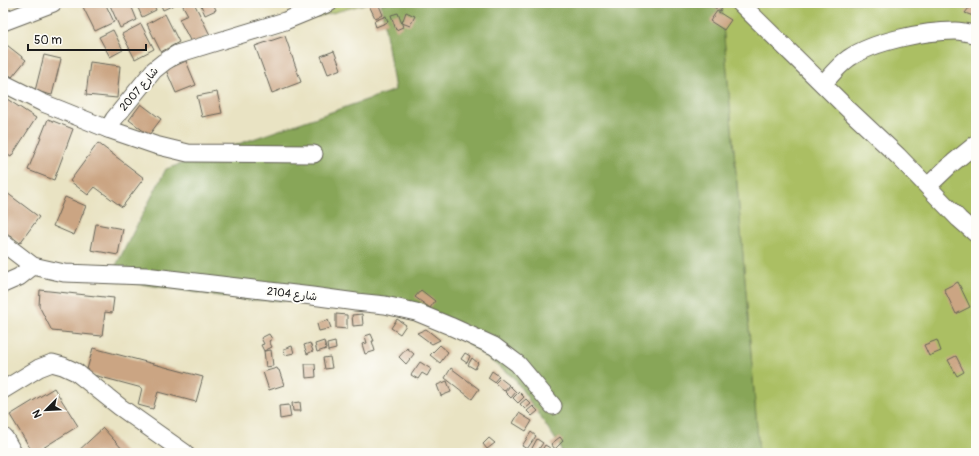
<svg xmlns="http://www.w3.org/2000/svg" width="979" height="456" font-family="Pangolin,'Playpen Sans Arabic',sans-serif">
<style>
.green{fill:#abbf63;stroke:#646e40}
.forest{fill:#88a659;stroke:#52613a}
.building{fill:#cba583}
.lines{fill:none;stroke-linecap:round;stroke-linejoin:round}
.minor-casing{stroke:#646256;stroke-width:19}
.tertiary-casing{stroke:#646256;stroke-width:23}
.minor{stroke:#fff;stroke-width:17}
.tertiary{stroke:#fff;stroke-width:21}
.labels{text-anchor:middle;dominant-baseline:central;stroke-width:4;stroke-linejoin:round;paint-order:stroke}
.street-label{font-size:11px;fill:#1c1c1c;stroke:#fdfcf7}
</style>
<rect width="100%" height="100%" fill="#fdfcf7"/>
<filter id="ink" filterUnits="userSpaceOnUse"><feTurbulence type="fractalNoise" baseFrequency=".025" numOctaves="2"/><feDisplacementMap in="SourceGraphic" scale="8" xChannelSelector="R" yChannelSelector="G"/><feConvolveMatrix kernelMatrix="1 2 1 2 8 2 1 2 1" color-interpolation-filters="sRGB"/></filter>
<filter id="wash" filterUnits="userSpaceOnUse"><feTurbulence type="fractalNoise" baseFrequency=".012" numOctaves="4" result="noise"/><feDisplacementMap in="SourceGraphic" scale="16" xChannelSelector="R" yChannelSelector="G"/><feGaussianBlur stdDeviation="0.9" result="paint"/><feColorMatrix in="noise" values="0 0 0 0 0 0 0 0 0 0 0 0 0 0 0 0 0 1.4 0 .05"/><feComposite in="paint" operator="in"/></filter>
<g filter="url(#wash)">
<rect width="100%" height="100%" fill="#e9e3c3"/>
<g class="green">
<path d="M293 3H369L306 20Z"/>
<path d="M721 3H976V453H759L740 219Z"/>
</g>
<path class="forest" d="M381 3H721L740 219 759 453H562L560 446 514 378 415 304 347 301 244 300 109 279 166 169 395 90Z"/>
<g id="blocks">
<g class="building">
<path d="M81 3H105L114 22 95 31Z"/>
<path d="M109 3H130L137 20 120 28Z"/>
<path d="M136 3H153L156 10 142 17Z"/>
<path d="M160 3H178L163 10Z"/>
<path d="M184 3H194L210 35 192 44 179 19 188 15 182 4Z"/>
<path d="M200 3H213L216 10 205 15Z"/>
<path d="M368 3H378L383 15 375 18Z"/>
<path d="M713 3H724L720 11 712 6Z"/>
<path d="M972 4 976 6V17L965 13Z"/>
<path d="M717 11 731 20 724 30 710 21Z"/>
<path d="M406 12 415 16 410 26 402 23Z"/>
<path d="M398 13 403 27 396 30 391 15Z"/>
<path d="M165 14 179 42 161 52 147 24Z"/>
<path d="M386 16 388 22 376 27 374 21Z"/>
<path d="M141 24 154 49 135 59 122 34Z"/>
<path d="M113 30 123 50 110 57 99 37Z"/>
<path d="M285 36 301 82 272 93 255 46Z"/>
<path d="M3 42 26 60 12 77 3 70Z"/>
<path d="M334 51 341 69 328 74 321 56Z"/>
<path d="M44 55 61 59 52 95 35 91Z"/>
<path d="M186 61 196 85 176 93 166 70Z"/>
<path d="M90 62 120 66 117 98 86 95Z"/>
<path d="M217 92 222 113 202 117 197 96Z"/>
<path d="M4 97 36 118 11 157 3 152V98Z"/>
<path d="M141 104 161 119 149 135 129 120Z"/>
<path d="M48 119 73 129 54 180 28 170Z"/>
<path d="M98 143 144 178 122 207 95 187 88 195 70 181Z"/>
<path d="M3 190 39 217 20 243 3 230Z"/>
<path d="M65 197 86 206 74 235 53 226Z"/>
<path d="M96 224 123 229 118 255 91 250Z"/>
<path d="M958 282 970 307 956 314 944 289Z"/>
<path d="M40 290 114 298 112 313 105 312 102 336 52 331 39 306Z"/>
<path d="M421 290 435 301 430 308 415 297Z"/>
<path d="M336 314 347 315V329L336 328Z"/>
<path d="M362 314 363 325 353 326 352 315Z"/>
<path d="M397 319 406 325 400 334 391 328Z"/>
<path d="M328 320 331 328 319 331 317 324Z"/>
<path d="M426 329 440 340 432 344 417 333Z"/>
<path d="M269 334 272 339 269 341 272 347 264 351 261 345 264 344 261 338Z"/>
<path d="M371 334 374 341H372L375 351 365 354 362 344 367 343 365 336Z"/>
<path d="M937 340 941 351 929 356 924 345Z"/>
<path d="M324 341 326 349 317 352 315 344Z"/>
<path d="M335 342 336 349 328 351 327 344Z"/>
<path d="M310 343 313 351 307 354 304 345Z"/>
<path d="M440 345 448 352 440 363 430 355Z"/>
<path d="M292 346 294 353 285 355 284 349Z"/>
<path d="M93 348 203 377 196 402 158 392 153 409 138 405 142 388 86 373Z"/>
<path d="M407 348 414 354 406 364 399 357Z"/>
<path d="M271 350 273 366 266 367 264 351Z"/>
<path d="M465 353 470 356 467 363 461 359Z"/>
<path d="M956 356 964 372 957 376 948 360Z"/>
<path d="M330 357 332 368 325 369 323 358Z"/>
<path d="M472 358 478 363 475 369 468 365Z"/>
<path d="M420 362 431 369 427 376 422 373 418 379 411 375Z"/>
<path d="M305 364H315L316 377 306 378Z"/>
<path d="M277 368 278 370H279L284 385 269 390 263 372Z"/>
<path d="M451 368 479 389 472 399 445 378Z"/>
<path d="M492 371 499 376 494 382 488 378Z"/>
<path d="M500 378 509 385 504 391 495 383Z"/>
<path d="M447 381 451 392 441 396 437 385Z"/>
<path d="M510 386 516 392 511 398 505 392Z"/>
<path d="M54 388 78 426 35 453H33L10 415Z"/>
<path d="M519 392 524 397 518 403 513 398Z"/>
<path d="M526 399 531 404 525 409 520 404Z"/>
<path d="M300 402 301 411H293L292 403Z"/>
<path d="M289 405 291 417 280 419 279 406Z"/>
<path d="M533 406 538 411 532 416 527 411Z"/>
<path d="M519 413 532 421 526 431 513 423Z"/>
<path d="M103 428 126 453H76Z"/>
<path d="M531 432 536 436 527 449 522 446Z"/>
<path d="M560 437 563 441 555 449 551 444Z"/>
<path d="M489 438 495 443 487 449 483 444Z"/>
<path d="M537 439 543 443 536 453 531 450Z"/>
<path d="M545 445 550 448 546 453H540Z"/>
</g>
</g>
</g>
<g filter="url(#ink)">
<use href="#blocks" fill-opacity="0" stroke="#646256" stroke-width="1"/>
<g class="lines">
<defs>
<g id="minor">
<path d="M740 3 850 111 898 156 959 219 976 234"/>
<path d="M3 22 53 3"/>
<path d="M3 83 43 103 61 110 108 129 114 119 154 70 164 62 177 54 285 21 329 3"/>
<path d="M823 84C831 75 839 65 849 58 875 41 924 31 955 31 962 31 969 33 976 35"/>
<path d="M108 129 155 145 188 153 314 154"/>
<path d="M928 186 949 166 976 144"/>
<path d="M3 243 33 266 64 273 145 276 312 296 356 302 385 305 416 312 450 326 494 346 518 364 553 406"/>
<path d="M3 284 19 277 33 266"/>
<path d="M3 390 39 368 52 363 63 366 76 372 120 407 185 453"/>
</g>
<path id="tertiary" d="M3 439 11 453"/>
</defs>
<use href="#minor" class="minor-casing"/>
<use href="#tertiary" class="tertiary-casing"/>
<use href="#minor" class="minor"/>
<use href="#tertiary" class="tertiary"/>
</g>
</g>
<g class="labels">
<g class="street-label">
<text transform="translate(139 89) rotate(-50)">شارع 2007</text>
<text transform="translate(292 294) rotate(7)">شارع 2104</text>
</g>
</g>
<rect width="979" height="456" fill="none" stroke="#fdfcf7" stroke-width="16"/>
<g transform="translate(46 410) rotate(246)" stroke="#fdfcf7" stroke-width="3" paint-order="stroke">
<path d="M0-3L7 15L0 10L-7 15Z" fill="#1c1c1c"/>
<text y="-6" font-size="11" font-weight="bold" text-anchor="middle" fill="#1c1c1c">N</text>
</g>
<path d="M28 44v6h118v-6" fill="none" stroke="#1c1c1c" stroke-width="2"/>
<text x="34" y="44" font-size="12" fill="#1c1c1c" stroke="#fdfcf7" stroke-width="3" paint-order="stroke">50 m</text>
</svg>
